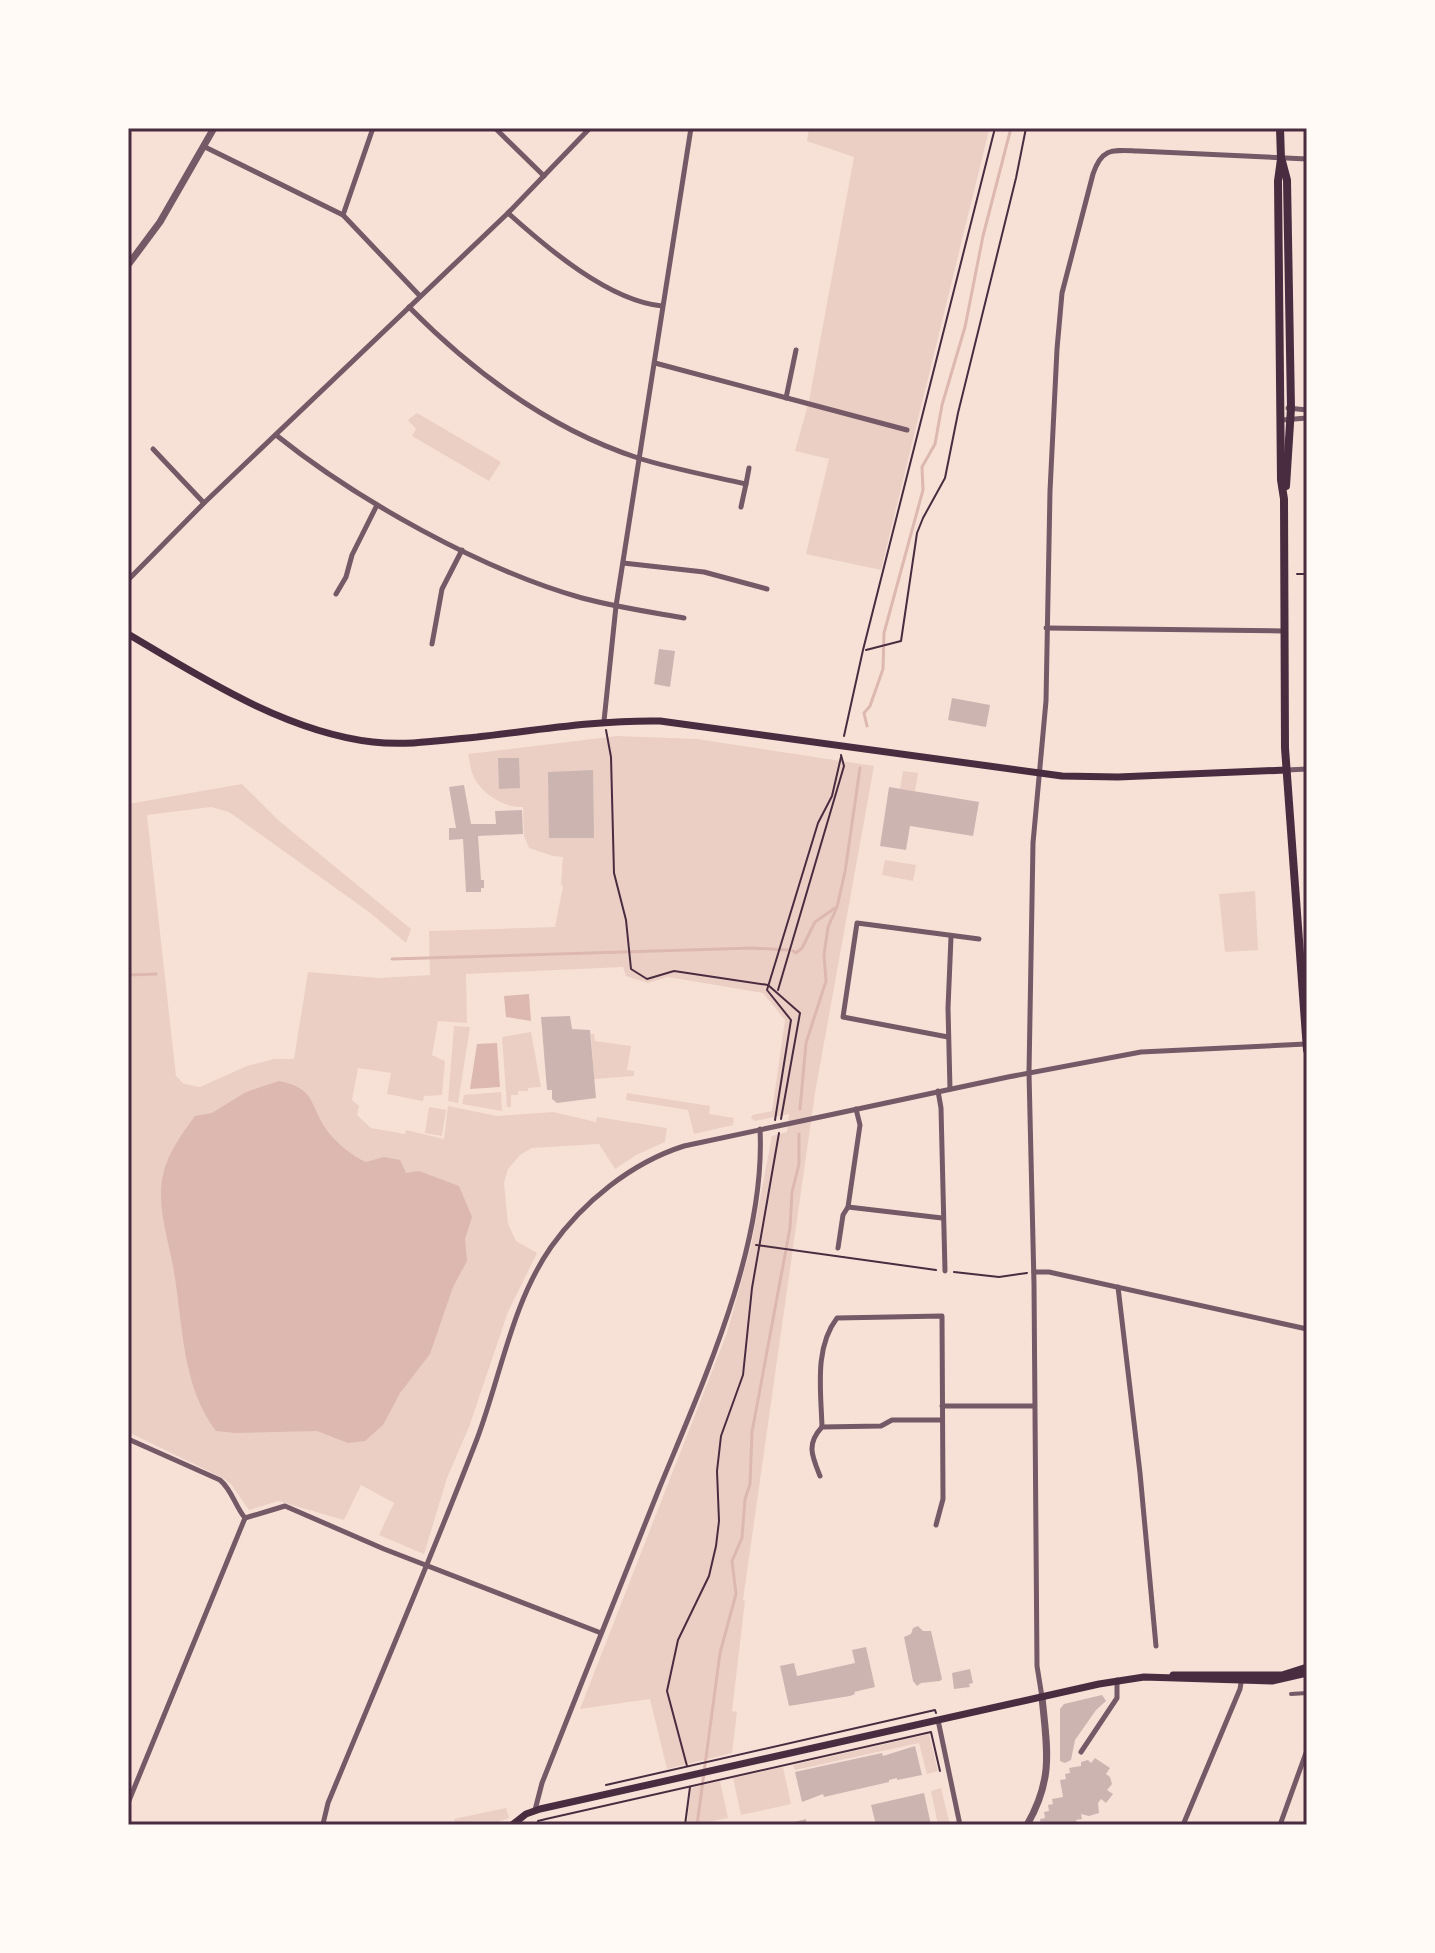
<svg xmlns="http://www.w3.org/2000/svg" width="1435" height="1953" font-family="'Open Sans',sans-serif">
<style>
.green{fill:#ebcfc5}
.water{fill:#dcb8b0}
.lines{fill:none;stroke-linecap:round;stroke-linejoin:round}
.stream{stroke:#dcb8b0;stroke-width:3}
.building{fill:#ccb4b1}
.path{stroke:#4a2c40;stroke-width:2}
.pedestrian{stroke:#755966;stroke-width:4}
.minor{stroke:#755966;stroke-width:5}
.tertiary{stroke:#755966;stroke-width:7}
.secondary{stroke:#4a2c40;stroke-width:7}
.primary{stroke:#4a2c40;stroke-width:8}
.neatline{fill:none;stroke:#4a2c40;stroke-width:3}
</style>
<rect width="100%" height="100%" fill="#f7e1d7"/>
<g class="green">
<path d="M809 128 989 130 881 570 806 554 829 459 795 451 809 401 854 157 807 141Z"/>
<path d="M417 413 501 462 489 481 412 436 416 429 408 420Z"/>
<path d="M617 736 697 739 874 766 815 1093 743 1600 745 1601 732 1711 737 1712 732 1753 667 1769 650 1699 580 1709 727 1333 751 1246 772 1136 787 1132 789 1114 755 1121 751 1118 752 1115 772 1111 785 1020 763 993 668 977 648 983 626 976 623 967 466 974 467 1023 438 1021 432 1055 445 1061 442 1095 424 1096 423 1101 387 1094 391 1073 358 1068 352 1100 359 1106 357 1115 371 1128 405 1134 406 1130 444 1139 448 1106 497 1116 553 1112 596 1122 597 1117 667 1128 665 1142 636 1155 615 1169 599 1144 532 1148 520 1155 508 1169 504 1183 508 1224 516 1241 537 1253 508 1312 469 1427 447 1478 424 1554 379 1535 394 1503 361 1485 344 1520 278 1501 249 1510 231 1484 223 1478 128 1432V804L242 784 278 820 411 929 406 943 369 912 229 812 211 807 147 815 176 1076 184 1084 200 1087 247 1066 274 1059H294L308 972 379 978 430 975 429 931 555 927 563 886 561 884 563 857 553 856 529 848 524 836 523 807C504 808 480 793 473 775 470 769 470 761 468 754Z"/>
<path d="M903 771 918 773 915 791 900 789Z"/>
<path d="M885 860 916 865 913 881 882 875Z"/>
<path d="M1255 891 1258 950 1225 952 1219 894Z"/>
<path d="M454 1026 470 1027 458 1103 448 1101Z"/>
<path d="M531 1032 541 1087 528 1088V1091H518V1095H511V1107H507L502 1037Z"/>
<path d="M594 1034 595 1041 631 1046 627 1070 634 1071V1076L594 1079 591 1034Z"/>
<path d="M501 1092 502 1111 462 1104 464 1095Z"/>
<path d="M627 1093 710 1106 709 1114 734 1118 733 1125 694 1134 688 1110 626 1100Z"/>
<path d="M429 1107 446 1110 442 1136 425 1133Z"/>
<path d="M929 1734 938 1771 927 1774 919 1743 795 1770 793 1765Z"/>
<path d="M783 1767 791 1804 741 1815 733 1778Z"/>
<path d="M720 1781 728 1818 713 1821 714 1825H687L691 1788Z"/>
<path d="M941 1788 950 1825H938L931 1791Z"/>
<path d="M506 1808 509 1818C494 1825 472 1825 455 1825L454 1819Z"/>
</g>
<g class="water">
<path d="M529 994 531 1021 506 1017 504 996Z"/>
<path d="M497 1043 500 1087 470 1089 477 1044Z"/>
<path d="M279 1081C316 1088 310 1106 326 1129 335 1142 352 1156 366 1162L384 1157 400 1160 406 1173 419 1171 459 1186 472 1217 465 1239 467 1261 453 1287 430 1354 400 1393 383 1425 365 1441 348 1443 317 1431 236 1433 216 1431C182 1387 183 1325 174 1272 169 1241 156 1207 163 1175 168 1152 182 1134 195 1116L212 1113 246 1092Z"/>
</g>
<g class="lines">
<g class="stream">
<path d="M867 726 864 713 870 706 883 669 884 633 923 490 922 467 935 444 942 405 965 327 983 236 1011 128"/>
<path d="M793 951 796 953 802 948 815 922 835 908"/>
<path d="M392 959 753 948 788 950"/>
<path d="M128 975 156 974"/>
<path d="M800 1109 806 1043 826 981 824 955 828 927 837 907 845 872 860 768"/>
<path d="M697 1825 720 1653 736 1594 732 1561 742 1538 745 1499 750 1484 752 1432 790 1228 792 1192 799 1164V1134"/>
</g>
</g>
<g class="building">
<path d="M659 649 675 651 670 687 654 684Z"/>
<path d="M952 698 990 705 986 727 948 720Z"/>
<path d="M498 758H519L520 788 499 789Z"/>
<path d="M593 770 594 838H549L548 772Z"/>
<path d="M464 785 471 824H496L495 811 522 810 523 834 478 836 481 880H484V888H481V892H466L463 839 449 840V828H456L449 787Z"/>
<path d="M889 787 979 802 973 836 910 826 906 850 880 846Z"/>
<path d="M570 1016 572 1029 590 1030 596 1098 557 1103 552 1099V1090H547L541 1017Z"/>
<path d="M918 1626 923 1631H931L942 1679 940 1681 921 1683 917 1686 913 1681 904 1637 911 1634 913 1628Z"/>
<path d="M866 1647 875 1687 854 1692 855 1694 850 1696 789 1706 780 1666 794 1663 797 1676 855 1663 852 1650Z"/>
<path d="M970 1669 973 1683 969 1684 970 1687 954 1689 952 1673Z"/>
<path d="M1102 1695 1106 1701 1096 1710 1075 1740 1071 1760 1065 1763 1060 1761V1709L1064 1704Z"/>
<path d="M915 1746 922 1775 897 1780V1778L889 1780V1782L824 1797 823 1794 802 1802 795 1772 882 1753 883 1756Z"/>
<path d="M1095 1758 1110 1768 1106 1774 1110 1777 1112 1784 1107 1790 1113 1794 1106 1803 1101 1799 1098 1803 1099 1813 1089 1816 1081 1814 1082 1819 1076 1820 1077 1825H1041L1040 1819 1045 1818 1044 1812 1049 1811 1048 1805 1053 1804 1052 1799 1063 1797 1060 1780 1066 1779 1065 1774 1070 1773 1069 1768 1081 1766V1762L1088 1760 1091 1763Z"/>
<path d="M924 1793 931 1825H876L871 1805Z"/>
<path d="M806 1819 807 1825H786V1824Z"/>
</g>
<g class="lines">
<g class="path">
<path d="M1297 574H1307"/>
<path d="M866 650 901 641 917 533 923 518 945 478 958 413 1016 178 1026 128"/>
<path d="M606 730 611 757 614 873 626 920 631 969 647 979 674 971 768 985 800 1013 781 1119"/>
<path d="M844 736 863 650 995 128"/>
<path d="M778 990 844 766 841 755"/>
<path d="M775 1120 791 1020 767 990 818 823 832 796 841 757"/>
<path d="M756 1245 936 1270"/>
<path d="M954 1272 999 1277 1027 1273"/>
<path d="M687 1766 667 1691 678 1640 709 1576 716 1546 719 1521 717 1471 721 1436 743 1375 752 1288 779 1133"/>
<path d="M606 1785 935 1710 936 1713"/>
<path d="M537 1825 538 1821 546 1819 931 1732 940 1771"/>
<path d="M685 1825 690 1787"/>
</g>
<path class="pedestrian" d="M1291 1694 1307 1693"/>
<g class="minor">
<path d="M495 128 544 176"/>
<path d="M205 147 343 215 420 296"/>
<path d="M508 213C547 248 609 301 662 306"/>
<path d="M343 215 373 128"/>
<path d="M409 307C473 372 550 429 638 458 673 469 711 476 746 484L741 507"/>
<path d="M655 363 907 430"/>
<path d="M786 398 796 350"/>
<path d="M1288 408 1307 410"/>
<path d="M1282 420 1307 418"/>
<path d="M276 435C357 500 482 570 582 598 616 607 650 612 684 618"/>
<path d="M153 449 204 503"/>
<path d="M746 484 749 468"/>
<path d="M623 563 704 572 767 589"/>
<path d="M128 580 204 503 508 213 590 128"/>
<path d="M336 594 346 577 352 555 377 505"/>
<path d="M1046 628 1283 631"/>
<path d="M432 644 442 589 462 550"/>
<path d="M604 721 616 606 691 128"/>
<path d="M1287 770 1307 769"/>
<path d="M948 1037 843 1017 857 923 979 939"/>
<path d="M950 1089 948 1008 951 937"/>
<path d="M938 1091 941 1108 945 1271"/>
<path d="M848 1207 942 1218"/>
<path d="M838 1248 843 1215 848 1207 860 1125 856 1109"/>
<path d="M1034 1272H1049L1307 1329"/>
<path d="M1118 1287 1140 1473 1156 1646"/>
<path d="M942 1406H1034"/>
<path d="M822 1427C821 1391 814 1348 837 1318L942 1316 943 1499 936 1525"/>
<path d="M128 1439 220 1480C232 1490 235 1506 245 1518L285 1506 384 1549 601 1633"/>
<path d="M820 1476C812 1456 806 1444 822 1427L881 1426 892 1420H942"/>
<path d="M1307 1674V1711"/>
<path d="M1042 1697 1037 1666 1034 1284 1029 1073 1033 843 1046 701 1050 491 1057 349 1062 293 1093 174C1102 147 1113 150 1138 151L1307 159"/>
<path d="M938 1720 960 1825"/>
<path d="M1081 1752 1117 1698V1680"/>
<path d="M128 1803 245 1518"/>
<path d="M535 1810 542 1783C581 1685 619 1587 659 1489 703 1382 766 1246 760 1129"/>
<path d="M323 1824 328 1803C378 1682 430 1561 477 1439 501 1375 512 1303 551 1247 583 1202 631 1163 684 1146L1008 1077 1141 1052 1306 1044"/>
<path d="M1183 1825 1240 1689 1242 1677"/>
<path d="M1280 1825 1307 1750"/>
</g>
<g class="tertiary">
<path d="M128 265 160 222 214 128"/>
<path d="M1027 1825C1054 1778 1047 1749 1042 1697"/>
</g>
<g class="secondary">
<path d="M128 634C202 678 286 732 373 742 407 746 443 740 477 737 538 730 598 720 660 721L1062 776 1118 777 1286 770"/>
<path d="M1173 1675H1282L1307 1667"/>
<path d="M512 1825 526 1814 540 1809 1099 1684 1144 1677 1272 1681 1307 1673"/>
</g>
<g class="primary">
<path d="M1280 128 1281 159 1278 181 1281 480 1284 499 1285 748 1307 1050"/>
<path d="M1282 161 1287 180 1291 408 1286 486"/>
</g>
</g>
<rect width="1435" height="1953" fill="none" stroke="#fffaf5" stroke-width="260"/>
<rect x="130" y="130" width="1175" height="1693" class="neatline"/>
</svg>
